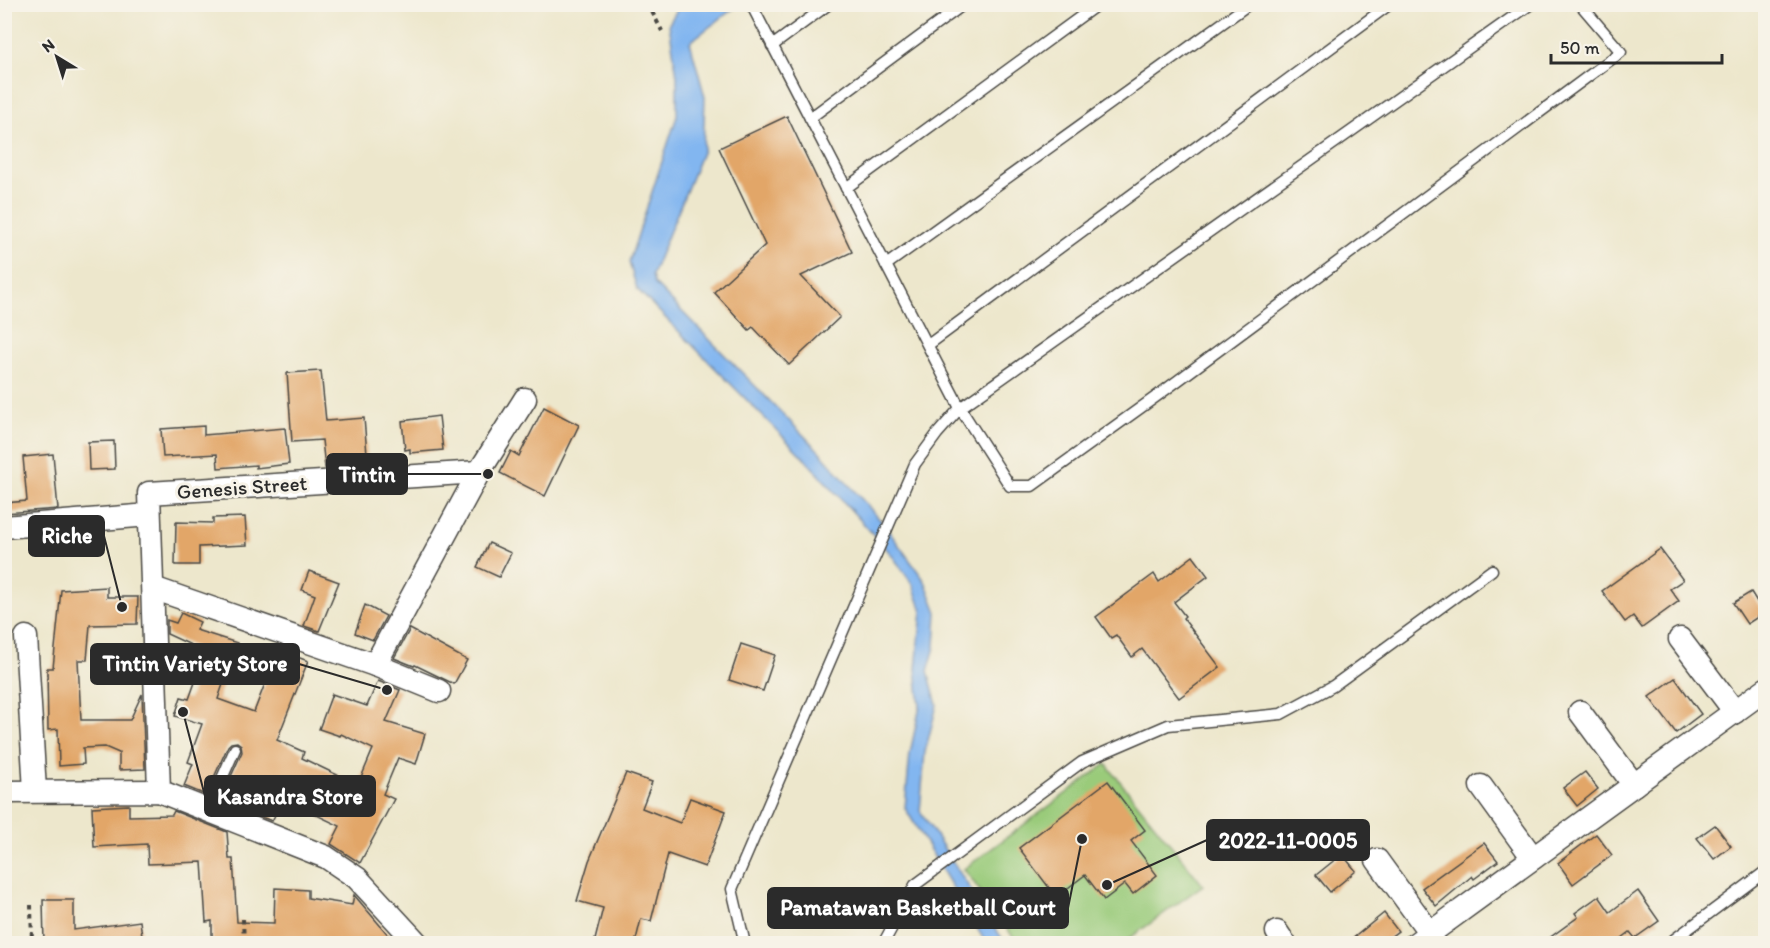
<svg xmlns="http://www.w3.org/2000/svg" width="1770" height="948" font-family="Itim,sans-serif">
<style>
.green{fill:#9acb7a;stroke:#627b52;stroke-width:1.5}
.water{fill:#82b6f0;stroke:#56708e;stroke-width:1.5}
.building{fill:#e2a667}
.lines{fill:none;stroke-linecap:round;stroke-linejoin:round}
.service-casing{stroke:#484743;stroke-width:13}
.minor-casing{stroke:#484743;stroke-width:25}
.path{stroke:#484743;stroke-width:4;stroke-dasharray:4.5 4.5;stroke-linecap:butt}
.service{stroke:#fff;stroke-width:10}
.minor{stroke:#fff;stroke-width:22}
.labels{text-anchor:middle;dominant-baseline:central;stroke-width:6;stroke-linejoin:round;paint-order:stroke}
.street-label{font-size:21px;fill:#2b2b2b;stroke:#f7f3e8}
.leader{fill:none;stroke:#2b2b2b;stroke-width:2}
.callout-dot{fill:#2b2b2b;stroke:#f7f3e8;stroke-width:2}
.callout{fill:#2b2b2b;stroke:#2b2b2b;stroke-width:2}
.callout-label{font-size:22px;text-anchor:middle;font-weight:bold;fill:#fff}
</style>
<rect width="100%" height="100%" fill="#f7f3e8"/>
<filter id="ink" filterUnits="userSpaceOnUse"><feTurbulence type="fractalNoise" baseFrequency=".0167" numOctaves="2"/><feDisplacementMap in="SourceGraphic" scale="12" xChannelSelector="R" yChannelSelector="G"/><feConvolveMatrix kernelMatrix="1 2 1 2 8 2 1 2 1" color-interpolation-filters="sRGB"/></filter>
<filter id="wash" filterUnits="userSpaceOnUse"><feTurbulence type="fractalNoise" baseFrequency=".008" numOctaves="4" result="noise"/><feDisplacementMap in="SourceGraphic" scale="24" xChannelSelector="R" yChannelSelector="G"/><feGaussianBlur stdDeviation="1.35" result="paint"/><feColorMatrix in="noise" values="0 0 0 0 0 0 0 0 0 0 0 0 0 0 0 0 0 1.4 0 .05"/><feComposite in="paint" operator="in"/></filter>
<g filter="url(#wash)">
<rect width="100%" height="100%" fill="#ede7cc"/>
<path class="green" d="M1106 764 1203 885 1123 943H1054L1016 941 964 869Z"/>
<path class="water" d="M683 5H738L690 42 705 97 703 150 652 275 654 283 820 452 882 522 925 581 937 612 935 647 928 671 937 705 925 752 920 811 1005 943H986L905 808 910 753 920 706 916 669 922 611 913 585 891 554 803 457 637 289 629 262 677 116V76L669 24 678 8Z"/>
<g id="blocks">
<g class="building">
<path d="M787 116 852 252 801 276 840 317 789 365 753 327 749 330 714 292 765 245 719 148Z"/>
<path d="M321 371 326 421 364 418 368 466 325 468 322 440 292 442 287 373Z"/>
<path d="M544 407 579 425 545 496 500 473 511 451 519 456Z"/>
<path d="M439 416 443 450 410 453V449L405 450 402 421Z"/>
<path d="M204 426V435L285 428 289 464 256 468V465L218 468 217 454 163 457 161 429Z"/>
<path d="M114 441 115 469 89 470 88 442Z"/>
<path d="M53 454 58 509 4 513V503L27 501 23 457Z"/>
<path d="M245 517 247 545 199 547V565H175L176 522 213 523V518Z"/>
<path d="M489 543 511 553 499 577 477 567Z"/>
<path d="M1660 549 1683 580 1670 589 1679 601 1642 628 1633 616 1625 622 1602 591Z"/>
<path d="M1193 556 1208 576 1174 602 1185 616 1183 618 1220 667 1179 698 1142 649 1132 657 1116 635 1111 638 1096 617 1154 574 1159 582Z"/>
<path d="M309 571 339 582 319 631 304 626 315 595 302 590Z"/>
<path d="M107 587V597H138L137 624 90 625 87 660H78L81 720H130L142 694 145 769 119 770V753L105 747 83 748 84 764 59 766 58 729 48 730 47 668H53L61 590Z"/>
<path d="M1751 592 1764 613 1747 624 1733 603Z"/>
<path d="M365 605 386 616 373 640 355 633Z"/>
<path d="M181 613 200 622 196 630 237 643 218 699 254 712 278 650 308 661 277 740 304 752 302 758 358 785 373 749 341 734 340 736 319 729 332 694 367 706 378 681 400 690 386 722 425 734 416 764 398 758 383 794 394 799 360 863 331 844 340 826 283 799 272 821 220 801 242 752 241 745 237 742 231 743 228 746 206 795 184 786 193 764 188 762 202 724 175 716 181 697 189 699 206 652 167 634V620L176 623Z"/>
<path d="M410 629 467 660 454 684 415 665 414 666 394 658Z"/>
<path d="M741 644 775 655 763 691 729 680Z"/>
<path d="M1675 678 1701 714 1676 733 1649 697Z"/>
<path d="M1585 772 1598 789 1577 806 1563 788Z"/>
<path d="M626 773 652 782 642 808 680 823 690 798 726 811 705 867 668 854 651 921 641 919 635 944H594L603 908 577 901 589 861Z"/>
<path d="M1108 781 1145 830 1131 841 1157 875 1133 894 1125 884 1104 900 1085 875 1056 897 1019 848Z"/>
<path d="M129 805V816L172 815 174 811 227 832 229 859H233L237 922 274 923 275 888 308 890V898L352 905 354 895 396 944H328L302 940V944H212V921L206 922 202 862 148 864 147 844 94 847 92 807Z"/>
<path d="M1715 825 1731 846 1714 859 1697 838Z"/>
<path d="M1596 834 1612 855 1573 884 1558 863Z"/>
<path d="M1484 843 1498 861 1474 879 1472 876 1436 906 1422 888Z"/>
<path d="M1342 854 1356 871 1330 892 1316 875Z"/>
<path d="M1638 891 1659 921 1635 938 1630 932 1614 944H1541L1578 917 1575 913 1599 896 1610 912Z"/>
<path d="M43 900H74V930L140 921 143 944H44Z"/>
<path d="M1384 913 1398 931 1381 944H1346Z"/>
</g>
</g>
</g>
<g filter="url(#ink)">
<use href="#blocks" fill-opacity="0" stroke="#484743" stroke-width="1.5"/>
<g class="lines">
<defs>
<g id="service">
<path d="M1531 4 960 408 1010 486H1032L1157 396 1621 52 1580 4"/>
<path d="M772 46 829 4"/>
<path d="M810 118 964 4"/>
<path d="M846 188 1098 4"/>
<path d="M886 265 1249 4"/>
<path d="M928 345 1390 4"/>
<path d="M208 810 235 749"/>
<path d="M745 944 732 889 915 464 937 434 960 408 751 4"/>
<path d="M883 944 915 885 1082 762 1168 725 1281 714 1333 686 1492 570"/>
<path d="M1668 944 1766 871"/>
</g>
<g id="minor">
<path d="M4 527 149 515"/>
<path d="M153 588 375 665 439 691"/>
<path d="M26 637 35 791"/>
<path d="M1680 639 1735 712"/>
<path d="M375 665 479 472 525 399"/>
<path d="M1580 712 1634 785"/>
<path d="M1481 786 1533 858"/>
<path d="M159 791 149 493 479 472"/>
<path d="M4 792 159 791 326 857 357 878 418 944"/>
<path d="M1377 860 1430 933"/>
<path d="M1277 932 1285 944"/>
<path d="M1415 944 1766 689"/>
</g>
</defs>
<use href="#service" class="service-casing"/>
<use href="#minor" class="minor-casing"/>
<g class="path">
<path d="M648 4 662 31"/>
<path d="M31 905 32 944"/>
<path d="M243 919 244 944"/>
</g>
<use href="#service" class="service"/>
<use href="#minor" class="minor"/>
</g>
</g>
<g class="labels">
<g class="street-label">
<text transform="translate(242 487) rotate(-4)">Genesis Street</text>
</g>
</g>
<path class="leader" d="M488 474L407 474M122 607L104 536M387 690L299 664M183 712L205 796M1107 885L1207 840M1082 839L1068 908"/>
<g class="callout-dot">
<circle cx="488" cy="474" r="6"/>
<circle cx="122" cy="607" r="6"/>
<circle cx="387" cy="690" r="6"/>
<circle cx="183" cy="712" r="6"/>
<circle cx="1107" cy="885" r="6"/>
<circle cx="1082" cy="839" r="6"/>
</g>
<g class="callout">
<rect x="327" y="454" width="80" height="40" rx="6"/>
<rect x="29" y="516" width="75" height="40" rx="6"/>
<rect x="91" y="644" width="208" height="40" rx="6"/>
<rect x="205" y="776" width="170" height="40" rx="6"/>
<rect x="1207" y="820" width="162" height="40" rx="6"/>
<rect x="768" y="888" width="300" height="40" rx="6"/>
</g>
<g class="callout-label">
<text x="367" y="482">Tintin</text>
<text x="67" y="543">Riche</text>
<text x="195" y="671">Tintin Variety Store</text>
<text x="290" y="804">Kasandra Store</text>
<text x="1288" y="848">2022-11-0005</text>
<text x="918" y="915">Pamatawan Basketball Court</text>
</g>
<rect width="1770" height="948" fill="none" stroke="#f7f3e8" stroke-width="24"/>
<g transform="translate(57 57) rotate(322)" stroke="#f7f3e8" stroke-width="4.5" paint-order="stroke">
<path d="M0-4.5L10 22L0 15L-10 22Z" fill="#2b2b2b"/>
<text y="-9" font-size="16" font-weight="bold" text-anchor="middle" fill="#2b2b2b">N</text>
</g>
<path d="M1551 54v9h171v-9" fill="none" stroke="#2b2b2b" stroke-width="3"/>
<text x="1560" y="54" font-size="18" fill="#2b2b2b" stroke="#f7f3e8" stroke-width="4.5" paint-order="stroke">50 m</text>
</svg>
